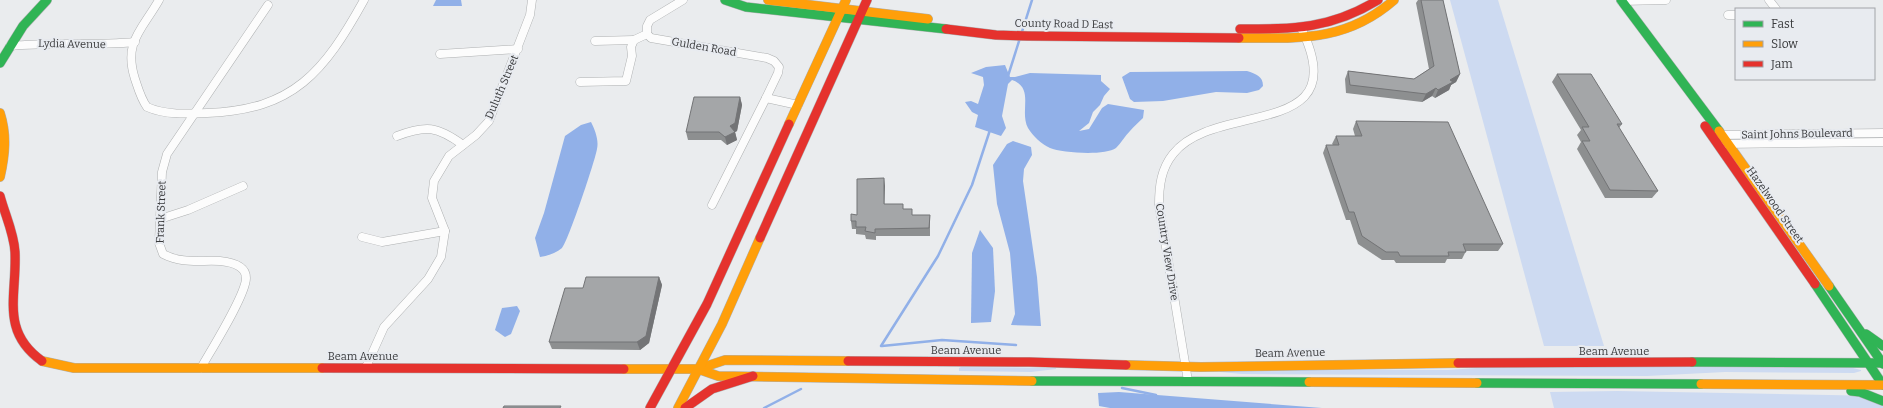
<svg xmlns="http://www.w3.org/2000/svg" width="1883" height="408" font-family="Bitter,serif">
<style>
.green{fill:#cddaf1}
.water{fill:#91b0e8}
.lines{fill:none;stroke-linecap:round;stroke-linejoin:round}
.stream{stroke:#91b0e8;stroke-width:2.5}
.street-casing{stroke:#aeb0b1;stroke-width:9}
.fast-casing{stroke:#aeb0b1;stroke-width:10}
.slow-casing{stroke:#aeb0b1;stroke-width:10}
.jam-casing{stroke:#aeb0b1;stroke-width:10}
.street{stroke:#fcfcfc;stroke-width:8}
.fast{stroke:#30b455;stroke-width:9}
.slow{stroke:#ff9f0a;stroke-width:9}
.jam{stroke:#e5322d;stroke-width:9}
.wall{fill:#8d8f90}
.shaded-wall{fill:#737476}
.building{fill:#a4a6a8;stroke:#737476}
.labels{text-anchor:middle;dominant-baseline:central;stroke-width:4;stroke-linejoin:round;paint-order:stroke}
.street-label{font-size:11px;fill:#393a3c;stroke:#e8ebf0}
</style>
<rect width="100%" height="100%" fill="#eaecee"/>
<g class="green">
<path d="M1450 0H1498L1604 346H1544Z"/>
<path d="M1504 366 1853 368 1861 370V371L1854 373 1725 372 1647 376 1242 374 1220 372 1219 369 1448 370Z"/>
<path d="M961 367 1056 368V369L1031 372 959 371V368Z"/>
<path d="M1618 391 1879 396 1883 402V408H1554L1550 392Z"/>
</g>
<g class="water">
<path d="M436 0H461L462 6H433Z"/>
<path d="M1005 65 1010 77H1015L1030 73 1101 75V81L1110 89 1104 96 1100 105 1093 112 1089 123 1079 131 1089 129 1102 108 1108 104 1144 110 1143 118C1139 122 1134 126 1130 131 1125 136 1121 143 1116 148 1105 156 1062 153 1050 148 1041 144 1033 136 1028 128 1019 111 1035 88 1012 80L1008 84 1002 116 1006 128 1001 136 975 127 978 115 972 112 965 102 971 101 978 104 984 85 983 77 971 73 986 67Z"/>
<path d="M1247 71C1256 74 1263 76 1263 86L1259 90 1247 93 1216 92 1163 101 1134 102 1130 99 1122 77 1130 72Z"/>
<path d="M591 122C595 130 599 140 597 149 595 161 568 242 562 248 556 253 547 256 540 257L535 238 544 213 565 136 581 125Z"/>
<path d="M1013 141 1031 147 1032 155 1024 169 1023 181 1037 277 1041 326 1011 325 1015 314 1010 253 997 204 993 165 1007 144Z"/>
<path d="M980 230 993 248 995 291 991 322 971 323 972 253Z"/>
<path d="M517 306 520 311 511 334 505 337 495 330 502 308Z"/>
<path d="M1119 392 1322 408H1110L1099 406 1098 393Z"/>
</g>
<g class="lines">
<g class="stream">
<path d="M1008 76 1032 0"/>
<path d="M881 346 938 256 972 185 990 130"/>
<path d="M882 346 942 340 1016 345"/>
<path d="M1122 388 1156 395"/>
<path d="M764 408 801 389"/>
</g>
<defs>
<g id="street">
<path d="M159 0C142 30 123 42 135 79 138 88 141 99 147 107 165 115 187 114 207 113 294 110 324 72 364 0"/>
<path d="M683 0 650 20 647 26V34L651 38 767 58 774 61 779 67 778 73 766 98 712 205"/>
<path d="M1769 0 1776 9"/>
<path d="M1621 1 1666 0"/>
<path d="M1728 15H1736"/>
<path d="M595 41 634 40"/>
<path d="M10 46C52 42 93 46 135 42"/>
<path d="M440 54 518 49"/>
<path d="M580 82 626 81 632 56 631 47 634 40 647 34"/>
<path d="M766 98 798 105"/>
<path d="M1718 135 1883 133"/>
<path d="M397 136C426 125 437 126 463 145"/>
<path d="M1724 144 1883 142"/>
<path d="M160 219 188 210 243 186"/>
<path d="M362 237 382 242 445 231"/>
<path d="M366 367 384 327 428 279 441 257 445 231 432 198 434 181 449 156 476 135 489 121 530 15 532 0"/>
<path d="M201 368C211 350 246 295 246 278 246 265 230 262 220 261 199 260 182 264 163 254L159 243 162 172 167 154 268 5"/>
<path d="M1188 381 1159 205C1159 186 1161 169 1173 154 1215 100 1357 141 1301 28"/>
</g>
<g id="fast">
<path d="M725 0 746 7 946 29"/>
<path d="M1621 0 1719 131"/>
<path d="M0 63 23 26 47 0"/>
<path d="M1815 284 1883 385"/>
<path d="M1829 286 1883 364"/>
<path d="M1866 334 1883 346"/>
<path d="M1692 362 1883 363"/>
<path d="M1032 381 1309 382"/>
<path d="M1477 383 1701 384"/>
<path d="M1851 391 1860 392 1883 401"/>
</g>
<g id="slow">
<path d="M768 0 928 19"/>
<path d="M1239 38C1299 38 1346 42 1394 0"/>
<path d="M0 113C7 135 5 155 0 177"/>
<path d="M789 124 846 0"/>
<path d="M1719 131 1829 286"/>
<path d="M42 361 74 368H322"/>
<path d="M1126 365 1201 367 1458 363"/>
<path d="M624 369H698L725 360 848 361"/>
<path d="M698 369 718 376 1032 381"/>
<path d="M1309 382 1477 383"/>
<path d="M1701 384 1883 385"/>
<path d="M678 408 722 324 760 238"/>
</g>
<g id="jam">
<path d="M946 29 996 35 1028 36 1239 38"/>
<path d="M1240 29C1294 29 1331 29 1378 0"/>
<path d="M1705 126 1815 284"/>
<path d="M0 196C5 215 14 233 15 252 17 296 0 331 42 361"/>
<path d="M760 238 867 0"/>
<path d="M848 361 1029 362 1126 365"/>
<path d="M1458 363 1692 362"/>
<path d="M322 368 624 369"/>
<path d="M650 408 707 304 789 124"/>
<path d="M685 408 712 389 753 376"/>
</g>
</defs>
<use href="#street" class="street-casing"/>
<use href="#fast" class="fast-casing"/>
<use href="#slow" class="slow-casing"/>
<use href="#jam" class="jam-casing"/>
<use href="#street" class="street"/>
<use href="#fast" class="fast"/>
<use href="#slow" class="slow"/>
<use href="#jam" class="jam"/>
</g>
<g class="wall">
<path d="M1418 0H1443L1460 74 1456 82 1451 85 1449 90 1435 98 1432 96 1422 102 1346 93 1345 79 1348 71 1414 79 1429 69 1416 3Z"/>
<path d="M1557 74 1622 124 1619 128 1658 191 1652 198H1605L1577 149 1581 142 1577 135 1581 130 1552 82Z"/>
<path d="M740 97 742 105 737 131 735 132 737 140 727 145 721 140H688L686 132Z"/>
<path d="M1356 121 1503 244 1498 251H1466L1462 259H1447L1445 263H1396L1394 260H1382L1358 244 1350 220H1346L1323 153 1326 145H1333L1332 144 1336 136H1355L1353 129Z"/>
<path d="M884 178V204L903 209H912V215H930V236H876V240L866 239 865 235 856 234V229H852L851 221 857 215Z"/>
<path d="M659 277 662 285 649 343 640 350 552 349 549 342 583 288Z"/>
</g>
<g class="shaded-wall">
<path d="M1460 74 1456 82 1451 85 1449 90 1435 98 1438 90 1450 80Z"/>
<path d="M1436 88 1432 96 1422 102 1426 94Z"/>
<path d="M740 97 742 105 737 131 735 132 737 140 727 145 725 137 730 126Z"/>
<path d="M884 178 885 186 884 212Z"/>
<path d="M659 277 662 285 649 343 640 350 637 342Z"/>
</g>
<g class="building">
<path d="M1421 0H1443L1460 74 1450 80 1453 82 1438 90 1436 88 1426 94 1350 85 1348 71 1414 79 1434 66Z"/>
<path d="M1557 74H1591L1622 124H1617L1658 191 1610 190 1582 141H1590L1582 127H1589Z"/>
<path d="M694 97H740L735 123 730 126 735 132 725 137 719 132H686Z"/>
<path d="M1356 121 1448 122 1503 244H1463L1466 252H1448L1449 256H1400L1398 252H1386L1362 236 1354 212H1349L1326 145H1339L1336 136H1362Z"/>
<path d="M884 178V204H903V209H912V215H930L929 228 875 229V233L865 231 866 227H856V221H851V214L857 215V179Z"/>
<path d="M586 277H659L646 336 637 342H549L565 288H583Z"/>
<path d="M504 406H561L560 408H503Z"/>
</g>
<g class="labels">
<g class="street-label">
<text transform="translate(1064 24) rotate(1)">County Road D East</text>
<text transform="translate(72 44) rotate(1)">Lydia Avenue</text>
<text transform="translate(704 47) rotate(10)">Gulden Road</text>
<text transform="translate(502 87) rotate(-67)">Duluth Street</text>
<text transform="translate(1797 134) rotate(-1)">Saint Johns Boulevard</text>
<text transform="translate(1775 205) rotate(55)">Hazelwood Street</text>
<text transform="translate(161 212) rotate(-88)">Frank Street</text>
<text transform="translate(1167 252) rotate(81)">Country View Drive</text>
<text x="966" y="350">Beam Avenue</text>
<text x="1614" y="351">Beam Avenue</text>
<text transform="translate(1290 353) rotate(-1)">Beam Avenue</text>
<text x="363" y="356">Beam Avenue</text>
</g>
</g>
<rect x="1735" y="8" width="140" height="72" fill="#e8ebf0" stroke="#a2a4a8"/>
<rect x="1743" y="21" width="20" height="6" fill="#30b455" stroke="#a2a4a8"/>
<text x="1771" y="28" font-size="12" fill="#393a3c">Fast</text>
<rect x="1743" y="41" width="20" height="6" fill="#ff9f0a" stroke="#a2a4a8"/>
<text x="1771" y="48" font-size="12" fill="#393a3c">Slow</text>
<rect x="1743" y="61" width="20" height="6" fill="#e5322d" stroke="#a2a4a8"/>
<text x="1771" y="68" font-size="12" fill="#393a3c">Jam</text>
</svg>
